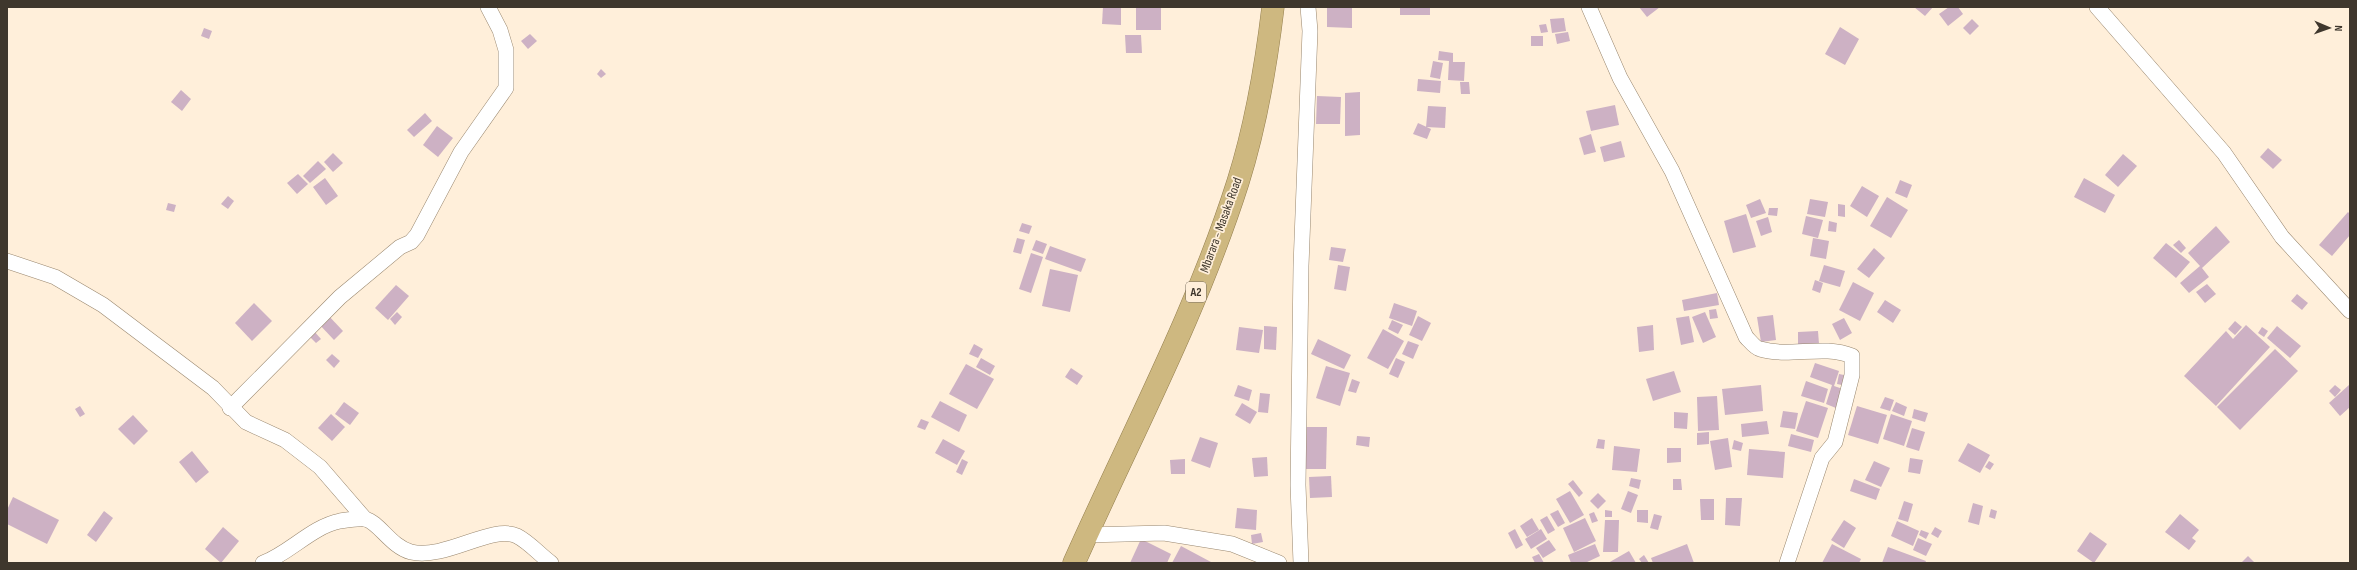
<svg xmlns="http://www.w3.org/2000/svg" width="2357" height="570" font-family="'Sofia Sans Condensed',sans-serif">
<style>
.building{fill:#cdb1c4}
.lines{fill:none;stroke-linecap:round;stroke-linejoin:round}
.minor-casing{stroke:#99876f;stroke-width:16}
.trunk-casing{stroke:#947f4e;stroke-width:23}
.minor{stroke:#fff;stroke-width:15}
.trunk{stroke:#ceb880;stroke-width:22}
.labels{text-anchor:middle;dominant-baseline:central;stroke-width:3.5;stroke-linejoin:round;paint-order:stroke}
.shield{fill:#ffefda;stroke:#796e61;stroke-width:1}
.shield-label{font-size:12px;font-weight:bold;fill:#3f372d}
.street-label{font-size:13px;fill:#3f372d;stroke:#ffefda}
</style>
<rect width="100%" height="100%" fill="#ffefda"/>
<g class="building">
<path d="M1103 7H1121V25L1102 24Z"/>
<rect x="1136" y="7" width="25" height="23"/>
<path d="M1327 7H1352V28L1327 27Z"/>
<rect x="1400" y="7" width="30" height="8"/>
<path d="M1639 7H1660L1647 17Z"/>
<path d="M1914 7H1933L1925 16Z"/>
<path d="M1949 7H1958L1963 14 1948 26 1939 14Z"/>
<path d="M1564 18 1566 31 1552 33 1550 19Z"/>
<path d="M1972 19 1979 26 1970 35 1963 28Z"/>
<path d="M1546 24 1548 32 1541 33 1539 25Z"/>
<path d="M1840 27 1859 39 1845 65 1825 54Z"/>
<path d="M204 28 212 31 209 39 201 36Z"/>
<path d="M1568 32 1570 41 1557 44 1555 34Z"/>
<path d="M530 34 537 41 528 49 521 41Z"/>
<path d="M1125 35H1141L1142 53H1126Z"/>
<rect x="1531" y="36" width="12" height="10"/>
<path d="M1439 51 1453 53V62H1465L1464 81 1448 80 1449 61 1438 60Z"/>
<path d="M1433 61 1443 63 1440 79 1430 77Z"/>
<path d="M601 69 606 74 601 78 597 74Z"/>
<path d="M1418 79 1441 81 1440 93 1417 91Z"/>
<path d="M1460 82H1469L1470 94H1461Z"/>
<path d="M181 90 191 99 182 111 171 102Z"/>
<path d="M1360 92V135L1345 136V93Z"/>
<path d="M1317 96 1341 97 1340 124H1316Z"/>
<path d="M1615 105 1619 125 1591 131 1586 111Z"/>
<path d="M1428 106 1446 107 1445 128 1426 127Z"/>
<path d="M425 113 432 121 414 137 407 130Z"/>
<path d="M1418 123 1431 129 1427 139 1413 134Z"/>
<path d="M437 126 453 138 438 157 423 145Z"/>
<path d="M1591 134 1596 152 1584 155 1579 138Z"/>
<path d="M1621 141 1625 157 1604 162 1600 147Z"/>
<path d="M2268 148 2282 160 2273 169 2260 157Z"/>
<path d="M333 153 343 163 333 172 324 162Z"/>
<path d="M2123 154 2137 166 2118 187 2105 175Z"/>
<path d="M318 161 326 169 310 183 303 176Z"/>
<path d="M298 174 308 184 297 194 287 183Z"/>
<path d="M325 178 338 196 326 205 313 187Z"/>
<path d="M2084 178 2115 195 2105 213 2074 197Z"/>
<path d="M1900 180 1912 185 1907 198 1895 193Z"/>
<path d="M1862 186 1879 196 1867 217 1850 206Z"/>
<path d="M228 196 234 201 228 209 221 204Z"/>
<path d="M1887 197 1908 210 1891 238 1870 226Z"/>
<path d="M1760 199 1766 213 1751 218 1746 205Z"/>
<path d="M1810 199 1828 202 1825 217 1807 214Z"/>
<path d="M168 203 176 205 174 212 166 210Z"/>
<path d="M1838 204 1845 205V217L1838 216Z"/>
<path d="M1769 208H1778L1777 216 1768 215Z"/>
<path d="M2348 212 2350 214V235L2332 256 2319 245Z"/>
<path d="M1746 214 1756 247 1733 253 1724 221Z"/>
<path d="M1806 216 1823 220 1818 238 1802 234Z"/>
<path d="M1768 217 1772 232 1761 236 1756 221Z"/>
<path d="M1829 221 1837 223 1836 232 1828 231Z"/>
<path d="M1022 223 1032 226 1029 234 1019 231Z"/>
<path d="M2216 226 2230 242 2202 268 2209 277 2189 293 2180 283 2200 266 2188 253Z"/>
<path d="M1017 238 1025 240 1021 254 1013 252Z"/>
<path d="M1813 238 1829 241 1826 259 1810 256Z"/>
<path d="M1036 240 1047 244 1043 254 1032 250Z"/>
<path d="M2179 240 2186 248 2181 253 2173 245Z"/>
<path d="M2166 243 2190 262 2176 278 2153 258Z"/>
<path d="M1050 246 1086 259 1081 272 1045 259Z"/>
<path d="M1331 247 1346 249 1343 262 1329 260Z"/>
<path d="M1874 248 1885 258 1869 278 1857 269Z"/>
<path d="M1031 253 1043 257 1031 293 1019 289Z"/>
<path d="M1338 265 1350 267 1346 291 1334 289Z"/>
<path d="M1824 265 1845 271 1840 287 1819 281Z"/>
<path d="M1050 269 1078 275 1070 312 1042 306Z"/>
<path d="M1815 280 1823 283 1820 293 1812 290Z"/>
<path d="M1853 282 1874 293 1860 321 1839 310Z"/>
<path d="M2207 284 2216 294 2205 303 2196 292Z"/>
<path d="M396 285 409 296 388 320 375 308Z"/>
<path d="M1717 293 1719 305 1684 311 1682 300Z"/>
<path d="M2297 294 2308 303 2302 310 2291 301Z"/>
<path d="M1885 300 1901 310 1893 323 1877 312Z"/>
<path d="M254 303 272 321 252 341 235 323Z"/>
<path d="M1394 303 1417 311 1412 326 1389 318Z"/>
<path d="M1716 309 1718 318 1710 319 1709 310Z"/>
<path d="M397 312 402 317 395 325 390 319Z"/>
<path d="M1705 312 1716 337 1703 343 1692 317Z"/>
<path d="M327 314 343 331 334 340 318 323Z"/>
<path d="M1773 315 1776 340 1761 342 1757 317Z"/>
<path d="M1418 316 1431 323 1422 341 1409 335Z"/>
<path d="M1689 316 1694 342 1681 345 1676 318Z"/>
<path d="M1844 318 1852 333 1840 340 1832 324Z"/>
<path d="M1392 320 1403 325 1398 334 1388 329Z"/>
<path d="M2235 321 2242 327 2235 335 2228 329Z"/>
<path d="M1653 325 1654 350 1639 352 1637 327Z"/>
<path d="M2246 325 2270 347 2216 406 2184 376 2226 331 2233 339Z"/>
<path d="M1264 326 1277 327 1276 350 1264 349Z"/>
<path d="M2277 326 2301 346 2290 358 2267 338Z"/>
<path d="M1239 327 1263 330 1259 353 1236 350Z"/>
<path d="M2262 327 2268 331 2264 337 2258 333Z"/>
<path d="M1383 329 1404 341 1388 369 1367 358Z"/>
<path d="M313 330 321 339 316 343 308 335Z"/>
<path d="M1818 331 1819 344 1798 345V332Z"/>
<path d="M1318 339 1351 355 1344 369 1311 354Z"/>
<path d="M1408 341 1419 345 1413 359 1402 354Z"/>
<path d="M974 344 983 349 978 358 969 354Z"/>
<path d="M2275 349 2298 371 2240 430 2217 407Z"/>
<path d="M332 354 340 361 334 368 326 360Z"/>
<path d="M981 358 995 366 990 375 976 367Z"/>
<path d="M1396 358 1405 362 1398 378 1389 374Z"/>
<path d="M1815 363 1839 371 1834 386 1843 389 1836 408 1826 404 1832 385 1810 377Z"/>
<path d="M966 364 994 379 977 409 949 394Z"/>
<path d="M1326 366 1350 373 1340 406 1316 398Z"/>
<path d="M1071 368 1083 376 1077 385 1065 377Z"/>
<path d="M1674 371 1681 392 1653 401 1646 379Z"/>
<path d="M1839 374 1844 375 1842 385 1837 384Z"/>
<path d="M1352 379 1360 382 1356 393 1348 391Z"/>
<path d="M1806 381 1828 389 1824 403 1801 396Z"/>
<path d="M1238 385 1252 390 1249 401 1234 396Z"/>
<path d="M1761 385 1763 411 1725 415 1722 389Z"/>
<path d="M2335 385 2341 390 2335 397 2329 391Z"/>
<path d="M2349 385 2350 407 2340 416 2329 403Z"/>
<path d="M1260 393 1270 394 1268 413 1258 412Z"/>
<path d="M1717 396 1719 430 1698 431 1697 397Z"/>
<path d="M1885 397 1894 400 1890 411 1880 408Z"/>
<path d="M940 401 967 415 959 432 931 417Z"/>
<path d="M1806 401 1828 408 1818 438 1796 431Z"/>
<path d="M344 402 359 413 350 425 335 414Z"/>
<path d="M1896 402 1907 407 1904 416 1892 411Z"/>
<path d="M1242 403 1257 412 1250 424 1235 415Z"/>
<path d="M80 406 85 414 80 417 75 409Z"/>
<path d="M1857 406 1887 415 1878 444 1848 435Z"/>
<path d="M1914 409 1928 413 1925 422 1912 418Z"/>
<path d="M1783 411 1798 413 1795 429 1780 427Z"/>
<path d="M1674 412 1688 413 1687 429 1674 428Z"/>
<path d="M331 414 345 427 332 441 318 428Z"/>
<path d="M1891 414 1912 421 1904 446 1883 439Z"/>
<path d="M133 415 148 431 134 445 118 429Z"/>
<path d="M921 419 929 422 925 430 917 427Z"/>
<path d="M1767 421 1769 434 1742 437 1741 424Z"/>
<path d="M1297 427H1327L1326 469H1297Z"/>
<path d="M1912 428 1925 432 1919 451 1906 447Z"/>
<path d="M1709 432V444L1697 445V433Z"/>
<path d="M1791 434 1814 440 1811 452 1788 446Z"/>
<path d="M1357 436 1370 437 1369 447 1356 445Z"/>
<path d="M1200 437 1218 443 1210 468 1191 461Z"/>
<path d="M1728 438 1732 467 1715 470 1710 441Z"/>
<path d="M943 439 965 451 957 465 935 453Z"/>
<path d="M1598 439 1605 440 1604 449 1596 448Z"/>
<path d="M1734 440 1743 443 1741 451 1732 449Z"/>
<path d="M1968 443 1990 455 1980 473 1958 461Z"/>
<path d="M1614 446 1640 449 1637 472 1612 470Z"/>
<path d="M1667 448H1681V462L1667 463Z"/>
<path d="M1749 449 1785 452 1783 478 1747 475Z"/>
<path d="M192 451 209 472 196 483 179 462Z"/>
<path d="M1267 457 1268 476 1254 477 1252 458Z"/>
<path d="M1910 458 1923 460 1920 474 1908 472Z"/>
<path d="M962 459 968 462 962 475 956 472Z"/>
<path d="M1185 459V474H1171L1170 460Z"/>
<path d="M1874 461 1890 468 1881 487 1865 480Z"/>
<path d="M1989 461 1994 464 1990 470 1985 467Z"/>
<path d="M1331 476 1332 497 1310 498 1309 477Z"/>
<path d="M1631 478 1641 480 1639 489 1629 486Z"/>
<path d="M1673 479H1681L1682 490H1673Z"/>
<path d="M1854 479 1880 489 1876 500 1850 491Z"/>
<path d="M1573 480 1583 493 1579 497 1568 484Z"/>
<path d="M1570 491 1584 515 1570 523 1556 499Z"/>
<path d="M1628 491 1638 495 1631 513 1621 509Z"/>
<path d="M1598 493 1606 501 1598 509 1590 501Z"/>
<path d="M13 497 59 520 47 544 7 524V510Z"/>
<path d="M1726 498H1742L1740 526 1725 525Z"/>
<path d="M1700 499H1714V520H1701Z"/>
<path d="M1904 501 1913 504 1908 522 1898 519Z"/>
<path d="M1973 503 1983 506 1979 525 1968 522Z"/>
<path d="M1237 508 1257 510 1256 530 1235 528Z"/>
<path d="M1991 509 1997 511 1995 519 1989 517Z"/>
<path d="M1558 510 1565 523 1558 527 1550 514Z"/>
<path d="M1605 510 1612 511V517H1605Z"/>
<path d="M1637 510H1648V523L1637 522Z"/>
<path d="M104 511 113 518 96 542 87 535Z"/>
<path d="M1594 512 1598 521 1592 523 1589 514Z"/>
<path d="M1654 514 1662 516 1658 530 1650 528Z"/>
<path d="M2180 514 2199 530 2192 538 2196 541 2189 550 2165 532Z"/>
<path d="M1547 516 1555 530 1548 534 1540 520Z"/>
<path d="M1532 518 1539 530 1527 537 1520 526Z"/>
<path d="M1585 518 1596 541 1574 552 1563 528Z"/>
<path d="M1605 520H1619L1618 552H1603Z"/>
<path d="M1844 520 1856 528 1844 548 1831 540Z"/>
<path d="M1897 521 1919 531 1913 546 1891 536Z"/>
<path d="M223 527 239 541 221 563 205 549Z"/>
<path d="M1935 527 1942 531 1938 538 1931 534Z"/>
<path d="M1515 529 1523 545 1516 549 1508 533Z"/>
<path d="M1541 529 1547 539 1531 549 1525 539Z"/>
<path d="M1921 530 1929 533 1926 539 1919 535Z"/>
<path d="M2090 532 2107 544 2094 563 2077 551Z"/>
<path d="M1261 533 1263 542 1252 544 1251 535Z"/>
<path d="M1918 538 1932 544 1926 556 1913 550Z"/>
<path d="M1141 539 1171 554 1167 563H1130Z"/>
<path d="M1549 540 1556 550 1543 558 1536 548Z"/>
<path d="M1595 544 1600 556 1585 563H1571L1568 555Z"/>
<path d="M1687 544 1694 563H1653L1651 558Z"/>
<path d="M1832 544 1861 559 1859 563H1822Z"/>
<path d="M1181 546 1211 562 1210 563H1172Z"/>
<path d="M1888 547 1926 561 1925 563H1882Z"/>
<path d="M1629 551 1636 563H1608Z"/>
<path d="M1539 554 1544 563H1535L1532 557Z"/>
<path d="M1644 555 1649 563H1642L1639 559Z"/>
<path d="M2248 556 2255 563H2241Z"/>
</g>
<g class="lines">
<defs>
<g id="minor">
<path d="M1589 7 1620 78 1672 171 1746 337C1750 341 1755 348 1760 349 1790 358 1823 344 1852 356V375L1835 442 1822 458 1787 563"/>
<path d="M2097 7 2224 153 2282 237 2350 311"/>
<path d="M7 261 55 277 103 305 213 388 246 422 285 440 320 467 365 519"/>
<path d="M230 408 340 297 400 247 411 242 417 235 461 152 506 88V50L500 30 488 7"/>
<path d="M1086 535 1164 533 1232 544 1279 563"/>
<path d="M263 563C290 553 311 527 340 521 347 520 358 518 365 519 379 522 391 547 411 552 446 560 492 524 517 536 529 542 540 555 551 563"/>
<path d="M1301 563 1298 485 1301 266 1310 31 1308 7"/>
</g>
<path id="trunk" d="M1074 563C1130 437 1196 314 1238 182 1256 125 1266 66 1273 7"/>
</defs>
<use href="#minor" class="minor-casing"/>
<use href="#trunk" class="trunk-casing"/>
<use href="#minor" class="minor"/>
<use href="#trunk" class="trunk"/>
</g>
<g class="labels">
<rect class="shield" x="1186" y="282" width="20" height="20" rx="3"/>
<g class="shield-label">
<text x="1196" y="292">A2</text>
</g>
<g class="street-label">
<text transform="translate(1221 225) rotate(-70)">Mbarara - Masaka Road</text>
</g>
</g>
<rect width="2357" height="570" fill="none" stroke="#3f372d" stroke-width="16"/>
<g transform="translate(2329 28) rotate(92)" stroke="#ffefda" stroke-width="3" paint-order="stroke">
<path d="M0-3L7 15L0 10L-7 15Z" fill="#3f372d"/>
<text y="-6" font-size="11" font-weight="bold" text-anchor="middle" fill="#3f372d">N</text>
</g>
</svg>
